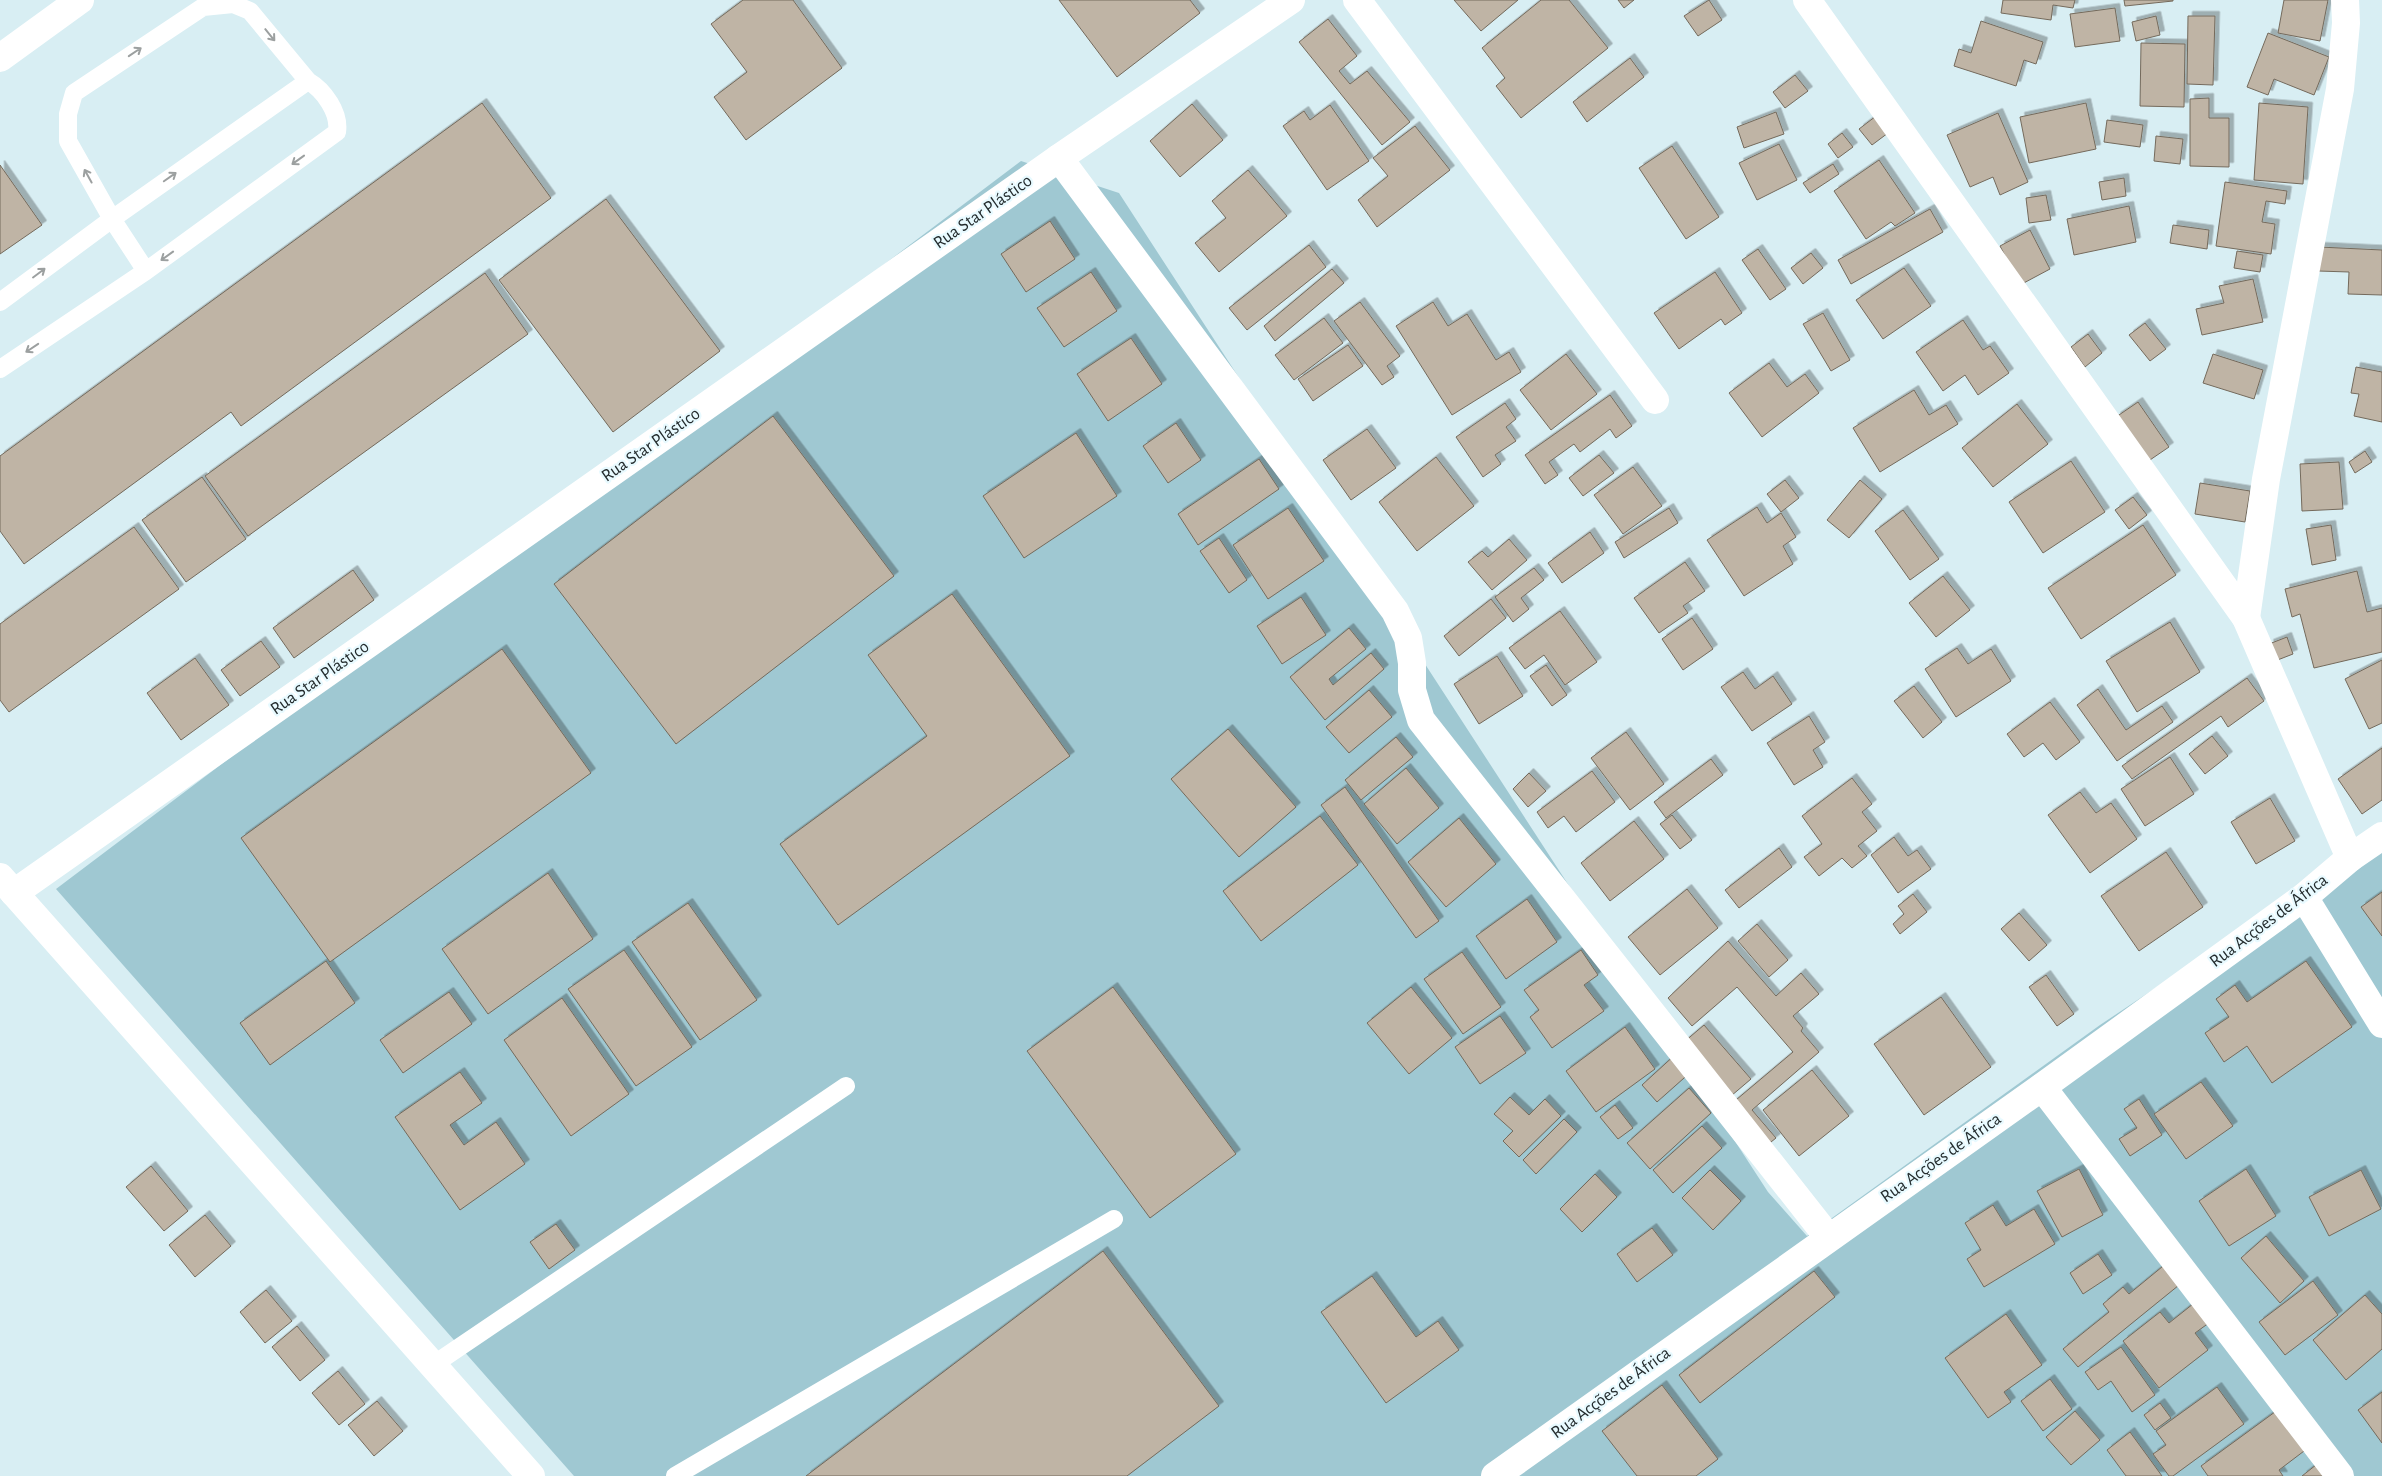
<svg xmlns="http://www.w3.org/2000/svg" width="2382" height="1476" font-family="'Alegreya Sans',sans-serif">
<style>
.green{fill:#9fc8d2}
.building{fill:#bfb4a5;stroke:#746a5c;filter:url(#shadow)}
.lines{fill:none;stroke-linecap:round;stroke-linejoin:round}
.lane{stroke:#fff;stroke-width:18}
.street{stroke:#fff;stroke-width:28}
.secondary{stroke:#fff;stroke-width:28}
.oneway{stroke:#9ca0a0}
.labels{text-anchor:middle;dominant-baseline:central;stroke-width:4.5;stroke-linejoin:round;paint-order:stroke}
.street-label{font-size:18px;fill:#232b2d;stroke:#e8faff}
</style>
<defs>
<filter id="shadow"><feDropShadow dx="4.5" dy="-4.5" stdDeviation="0" flood-color="#0004"/></filter>
</defs>
<rect width="100%" height="100%" fill="#d8eef3"/>
<path class="green" d="M1021 161 1119 193 1768 1192 1807 1236 2100 1025 2382 837V1476H574L56 889Z"/>
<g class="building">
<path d="M743 0H793L842 68 746 140 714 97 747 72 711 24Z"/>
<path d="M1059 0H1190L1200 13 1117 77Z"/>
<path d="M1454 0H1518L1481 31Z"/>
<path d="M1541 0H1569L1608 48 1521 118 1496 86 1505 78 1482 48Z"/>
<path d="M1618 0H1634L1624 8Z"/>
<path d="M1709 0 1722 20 1698 36 1684 16Z"/>
<path d="M2003 0H2075L2073 8 2053 5 2051 20 2001 13Z"/>
<path d="M2124 0H2173V1L2125 6Z"/>
<path d="M2284 0H2328L2320 41 2278 33Z"/>
<path d="M2115 8 2120 41 2075 47 2070 14Z"/>
<path d="M2156 16 2160 35 2136 41 2132 22Z"/>
<path d="M2188 16H2215L2213 85 2187 84Z"/>
<path d="M1328 19 1357 56 1339 71 1350 84 1367 71 1410 122 1382 145 1299 42Z"/>
<path d="M1981 21 2043 42 2036 64 2024 60 2016 86 1954 66 1959 49 1971 53Z"/>
<path d="M2268 33 2329 57 2314 95 2274 79 2268 95 2247 87Z"/>
<path d="M2141 43 2185 44 2184 107 2140 106Z"/>
<path d="M1630 58 1644 77 1587 122 1573 102Z"/>
<path d="M1795 75 1808 91 1785 108 1773 92Z"/>
<path d="M2209 98V118H2229V167L2190 166V99Z"/>
<path d="M482 103 551 198 241 426 231 412 24 564 0 531V456Z"/>
<path d="M2086 103 2096 149 2029 163 2020 117Z"/>
<path d="M2259 103 2308 107 2303 184 2254 180Z"/>
<path d="M1192 104 1223 140 1180 177 1150 141Z"/>
<path d="M1330 105 1369 161 1327 190 1283 126 1304 111 1310 120Z"/>
<path d="M1776 112 1784 134 1744 148 1737 127Z"/>
<path d="M1880 113 1892 130 1872 145 1859 129Z"/>
<path d="M1998 113 2028 182 2000 195 1993 177 1970 187 1947 135Z"/>
<path d="M2107 120 2143 125 2140 147 2104 142Z"/>
<path d="M1415 126 1450 170 1377 227 1358 200 1388 176 1373 158Z"/>
<path d="M1842 133 1853 147 1838 158 1828 144Z"/>
<path d="M2156 136 2183 139 2180 164 2154 161Z"/>
<path d="M1779 144 1797 180 1757 200 1739 163Z"/>
<path d="M1672 146 1719 217 1686 239 1639 168Z"/>
<path d="M1879 160 1915 213 1895 226 1891 222 1866 239 1834 191Z"/>
<path d="M1833 164 1839 174 1810 193 1803 183Z"/>
<path d="M0 165 42 225 0 254Z"/>
<path d="M1248 170 1287 216 1219 272 1195 243 1226 218 1212 201Z"/>
<path d="M2124 178 2126 196 2102 200 2099 182Z"/>
<path d="M2225 182 2287 191 2285 204 2266 201 2262 222 2275 224 2271 254 2216 246Z"/>
<path d="M2046 195 2051 220 2029 223 2026 198Z"/>
<path d="M606 199 720 351 613 432 499 280Z"/>
<path d="M2129 206 2136 242 2074 255 2067 219Z"/>
<path d="M1930 209 1943 232 1851 284 1838 260Z"/>
<path d="M1050 221 1075 259 1026 292 1001 254Z"/>
<path d="M2173 225 2209 230 2207 249 2170 243Z"/>
<path d="M2030 230 2050 269 2020 285 2000 246Z"/>
<path d="M1309 245 1326 267 1247 330 1229 308Z"/>
<path d="M2319 247 2382 250V295L2348 294 2349 272 2318 271Z"/>
<path d="M1758 249 1786 289 1770 300 1742 260Z"/>
<path d="M2237 251 2263 255 2260 272 2234 268Z"/>
<path d="M1811 253 1823 268 1803 284 1791 268Z"/>
<path d="M1904 268 1931 306 1883 339 1856 300Z"/>
<path d="M1332 269 1344 283 1275 341 1264 326Z"/>
<path d="M1091 272 1117 311 1064 347 1037 308Z"/>
<path d="M1715 272 1742 313 1725 325 1721 319 1679 349 1654 313Z"/>
<path d="M485 273 528 334 248 536 205 476Z"/>
<path d="M2253 279 2263 322 2202 335 2196 309 2224 303 2219 286Z"/>
<path d="M1360 302 1400 356 1387 366 1394 377 1382 385 1334 321Z"/>
<path d="M1433 302 1448 326 1467 314 1496 360 1509 352 1521 372 1452 415 1396 326Z"/>
<path d="M1823 313 1850 360 1831 371 1803 324Z"/>
<path d="M1324 318 1343 343 1294 380 1275 355Z"/>
<path d="M1963 320 1983 350 1990 346 2009 373 1978 395 1965 375 1943 391 1916 352Z"/>
<path d="M2145 323 2166 349 2150 361 2129 335Z"/>
<path d="M2088 334 2102 353 2085 367 2071 347Z"/>
<path d="M1131 338 1162 384 1108 421 1077 374Z"/>
<path d="M1348 345 1363 366 1313 401 1298 379Z"/>
<path d="M1566 354 1597 394 1551 430 1520 390Z"/>
<path d="M2213 354 2263 370 2254 399 2203 383Z"/>
<path d="M1769 363 1787 387 1805 374 1819 393 1762 437 1729 393Z"/>
<path d="M2356 367 2382 372V422L2354 416 2359 394 2351 393Z"/>
<path d="M1914 390 1929 415 1946 405 1958 424 1880 472 1853 428Z"/>
<path d="M1610 395 1632 426 1616 438 1610 429 1580 452 1574 444 1549 462 1558 475 1545 484 1525 455Z"/>
<path d="M2138 402 2169 447 2147 462 2116 417Z"/>
<path d="M1505 403 1516 419 1506 427 1516 441 1495 455 1501 464 1483 477 1456 437Z"/>
<path d="M2017 404 2048 444 1993 487 1962 448Z"/>
<path d="M773 416 894 576 676 744 554 584Z"/>
<path d="M1176 423 1201 460 1168 483 1143 446Z"/>
<path d="M1367 429 1396 468 1351 500 1323 460Z"/>
<path d="M1076 433 1117 496 1024 558 983 496Z"/>
<path d="M2365 451 2372 462 2355 473 2349 462Z"/>
<path d="M1599 455 1614 473 1583 496 1569 478Z"/>
<path d="M1436 457 1474 506 1417 551 1379 502Z"/>
<path d="M1259 459 1279 489 1198 545 1178 514Z"/>
<path d="M2071 461 2105 512 2043 553 2009 502Z"/>
<path d="M2339 462 2343 509 2302 511 2300 464Z"/>
<path d="M1633 467 1662 506 1623 534 1594 495Z"/>
<path d="M202 477 246 539 186 582 142 520Z"/>
<path d="M1785 480 1799 498 1781 512 1767 494Z"/>
<path d="M1860 480 1882 499 1849 538 1827 520Z"/>
<path d="M2200 483 2250 491 2245 522 2195 514Z"/>
<path d="M2133 497 2147 515 2129 529 2115 510Z"/>
<path d="M1757 507 1767 523 1781 513 1796 537 1783 546 1793 564 1744 596 1707 540Z"/>
<path d="M1288 508 1324 561 1268 599 1233 545Z"/>
<path d="M1669 508 1678 523 1624 558 1615 542Z"/>
<path d="M1903 510 1939 559 1910 580 1875 531Z"/>
<path d="M2143 525 2176 575 2081 639 2048 588Z"/>
<path d="M2331 525 2336 560 2312 565 2306 529Z"/>
<path d="M134 527 179 589 9 712 0 700V624Z"/>
<path d="M1590 532 1604 553 1562 583 1548 563Z"/>
<path d="M1219 538 1247 580 1229 593 1200 551Z"/>
<path d="M1509 539 1527 560 1492 590 1468 562 1482 551 1488 557Z"/>
<path d="M1685 562 1705 591 1683 606 1688 613 1659 633 1634 598Z"/>
<path d="M1534 568 1544 580 1521 598 1529 609 1513 622 1495 597Z"/>
<path d="M353 570 374 600 294 658 273 628Z"/>
<path d="M2357 571 2367 612 2382 608V652L2314 668 2300 614 2292 617 2285 589Z"/>
<path d="M1943 576 1970 610 1936 637 1909 603Z"/>
<path d="M952 594 1070 756 838 925 780 844 927 736 868 655Z"/>
<path d="M1301 597 1326 635 1282 664 1257 626Z"/>
<path d="M1491 599 1506 618 1459 656 1444 636Z"/>
<path d="M1560 611 1597 662 1565 685 1544 655 1525 669 1509 648Z"/>
<path d="M1692 618 1713 649 1683 670 1662 639Z"/>
<path d="M2170 622 2200 672 2137 712 2106 661Z"/>
<path d="M1349 628 1366 649 1329 679 1333 685 1371 653 1384 669 1325 720 1290 677Z"/>
<path d="M2287 637 2293 654 2275 661 2269 644Z"/>
<path d="M261 641 280 667 240 696 221 670Z"/>
<path d="M1957 648 1968 664 1991 649 2011 681 1956 717 1925 669Z"/>
<path d="M502 649 591 773 330 962 241 838Z"/>
<path d="M1497 656 1523 696 1479 724 1454 684Z"/>
<path d="M195 658 229 705 181 740 147 693Z"/>
<path d="M2382 660V723L2369 729 2345 679Z"/>
<path d="M1546 665 1567 695 1552 706 1530 676Z"/>
<path d="M1743 672 1755 689 1773 676 1792 704 1752 731 1721 687Z"/>
<path d="M2247 678 2264 701 2228 727 2221 716 2132 779 2122 766Z"/>
<path d="M1914 686 1942 722 1923 738 1894 701Z"/>
<path d="M2098 689 2126 730 2162 706 2173 722 2117 761 2077 705Z"/>
<path d="M1369 690 1392 717 1349 753 1326 727Z"/>
<path d="M2050 702 2080 742 2056 760 2043 743 2024 757 2007 734Z"/>
<path d="M1809 716 1825 742 1813 750 1823 767 1794 785 1767 743Z"/>
<path d="M1228 729 1296 807 1239 857 1171 779Z"/>
<path d="M1626 732 1664 784 1630 810 1591 758Z"/>
<path d="M2212 736 2228 756 2205 774 2189 754Z"/>
<path d="M1396 737 1413 757 1361 800 1345 780Z"/>
<path d="M2382 748V800L2362 814 2338 779Z"/>
<path d="M2170 757 2194 794 2145 826 2121 789Z"/>
<path d="M1711 759 1723 775 1666 818 1654 802Z"/>
<path d="M1406 768 1439 808 1397 844 1364 804Z"/>
<path d="M1592 771 1615 802 1576 832 1564 816 1548 828 1537 812Z"/>
<path d="M1529 773 1546 791 1528 807 1513 789Z"/>
<path d="M1852 778 1872 804 1862 812 1877 831 1858 846 1867 856 1852 868 1842 858 1819 876 1804 857 1822 844 1802 816Z"/>
<path d="M1345 787 1439 921 1416 938 1321 805Z"/>
<path d="M2080 792 2096 813 2111 803 2137 839 2090 873 2048 815Z"/>
<path d="M2270 798 2295 841 2256 864 2231 822Z"/>
<path d="M1672 815 1692 840 1680 849 1660 824Z"/>
<path d="M1320 816 1358 865 1261 941 1223 891Z"/>
<path d="M1459 818 1496 864 1446 907 1408 862Z"/>
<path d="M1634 821 1664 859 1610 901 1581 863Z"/>
<path d="M1894 837 1908 856 1917 850 1931 869 1898 893 1871 855Z"/>
<path d="M1779 848 1792 867 1739 908 1725 890Z"/>
<path d="M2166 852 2203 907 2139 951 2101 896Z"/>
<path d="M548 873 593 939 488 1014 442 949Z"/>
<path d="M1687 889 1718 928 1660 975 1628 937Z"/>
<path d="M2382 892V936L2361 907Z"/>
<path d="M1913 894 1927 912 1900 934 1893 924 1904 914 1898 906Z"/>
<path d="M1527 899 1557 942 1506 979 1476 936Z"/>
<path d="M688 903 757 1000 700 1040 632 942Z"/>
<path d="M2019 913 2047 945 2029 961 2001 929Z"/>
<path d="M1757 924 1788 960 1769 977 1738 941Z"/>
<path d="M1728 941 1776 996 1801 973 1819 994 1793 1016 1803 1028 1801 1031 1819 1052 1752 1110 1776 1138 1766 1146 1730 1105 1793 1052 1737 987 1692 1026 1668 998Z"/>
<path d="M624 950 692 1047 636 1086 568 989Z"/>
<path d="M1581 950 1598 975 1584 985 1604 1011 1552 1048 1530 1017 1539 1010 1524 990Z"/>
<path d="M1462 952 1501 1007 1463 1034 1424 979Z"/>
<path d="M326 961 355 1003 270 1065 240 1023Z"/>
<path d="M2306 961 2352 1027 2272 1083 2247 1046 2224 1062 2205 1033 2229 1017 2216 999 2235 985 2247 1002Z"/>
<path d="M2046 975 2074 1014 2057 1026 2029 987Z"/>
<path d="M1113 987 1236 1154 1150 1218 1027 1051Z"/>
<path d="M1411 987 1452 1038 1409 1074 1367 1023Z"/>
<path d="M449 992 472 1024 403 1073 380 1040Z"/>
<path d="M1941 997 1991 1067 1924 1115 1874 1044Z"/>
<path d="M562 998 629 1094 571 1136 504 1040Z"/>
<path d="M1500 1016 1526 1053 1480 1084 1455 1047Z"/>
<path d="M1704 1025 1751 1079 1731 1096 1684 1042Z"/>
<path d="M1625 1027 1655 1069 1596 1112 1566 1071Z"/>
<path d="M1677 1053 1693 1070 1657 1102 1642 1085Z"/>
<path d="M1812 1070 1849 1116 1799 1156 1763 1110Z"/>
<path d="M460 1072 482 1103 450 1125 464 1145 496 1122 525 1164 460 1210 395 1117Z"/>
<path d="M2201 1082 2233 1126 2186 1159 2154 1114Z"/>
<path d="M1689 1088 1711 1113 1650 1169 1627 1143Z"/>
<path d="M1510 1097 1529 1115 1545 1099 1561 1116 1519 1157 1503 1141 1513 1131 1494 1114Z"/>
<path d="M2139 1099 2162 1135 2130 1156 2119 1139 2137 1128 2124 1109Z"/>
<path d="M1615 1105 1633 1128 1618 1139 1600 1117Z"/>
<path d="M1564 1119 1577 1132 1536 1174 1523 1160Z"/>
<path d="M1702 1126 1722 1148 1673 1193 1653 1170Z"/>
<path d="M151 1166 188 1211 164 1231 126 1187Z"/>
<path d="M2079 1169 2103 1215 2062 1237 2037 1191Z"/>
<path d="M2246 1169 2276 1216 2229 1246 2199 1201Z"/>
<path d="M1710 1170 1741 1201 1713 1230 1682 1198Z"/>
<path d="M2361 1170 2381 1209 2329 1236 2309 1197Z"/>
<path d="M1595 1174 1617 1197 1582 1232 1560 1209Z"/>
<path d="M1993 1205 2006 1226 2034 1209 2055 1244 1984 1287 1967 1259 1981 1250 1965 1223Z"/>
<path d="M205 1215 231 1246 195 1277 169 1245Z"/>
<path d="M556 1224 575 1250 549 1269 530 1242Z"/>
<path d="M1652 1228 1673 1255 1637 1282 1617 1254Z"/>
<path d="M2266 1236 2304 1281 2280 1303 2241 1258Z"/>
<path d="M1103 1251 1219 1406 1127 1476H806Z"/>
<path d="M2098 1254 2112 1275 2083 1294 2070 1273Z"/>
<path d="M2168 1262 2184 1281 2078 1367 2063 1349 2109 1312 2103 1304 2123 1287 2129 1294Z"/>
<path d="M1814 1271 1835 1297 1700 1403 1679 1375Z"/>
<path d="M1372 1276 1416 1337 1438 1321 1459 1350 1386 1403 1321 1312Z"/>
<path d="M2313 1281 2338 1315 2285 1355 2259 1322Z"/>
<path d="M266 1290 292 1321 265 1343 240 1312Z"/>
<path d="M2365 1295 2382 1314V1349L2346 1380 2313 1340Z"/>
<path d="M2198 1300 2213 1320 2195 1333 2208 1350 2159 1388 2123 1341 2160 1312 2169 1323Z"/>
<path d="M2006 1314 2042 1365 2004 1392 2011 1402 1988 1418 1945 1358Z"/>
<path d="M297 1326 325 1360 300 1381 272 1347Z"/>
<path d="M2121 1347 2155 1395 2132 1412 2111 1381 2098 1390 2085 1372Z"/>
<path d="M338 1371 365 1404 339 1425 312 1393Z"/>
<path d="M2050 1379 2072 1409 2043 1431 2021 1401Z"/>
<path d="M1662 1385 1718 1459 1696 1476H1637L1602 1431Z"/>
<path d="M2217 1387 2244 1424 2173 1476H2169L2153 1454 2166 1445 2156 1431Z"/>
<path d="M2382 1392V1443L2358 1410Z"/>
<path d="M377 1401 403 1431 374 1456 348 1425Z"/>
<path d="M2160 1403 2171 1418 2155 1430 2144 1415Z"/>
<path d="M2279 1409 2308 1448 2279 1470 2283 1476H2208L2201 1466Z"/>
<path d="M2075 1411 2100 1440 2071 1465 2046 1437Z"/>
<path d="M2130 1432 2162 1476H2126L2107 1450Z"/>
<path d="M2321 1461 2333 1476H2302Z"/>
</g>
<g class="lines">
<g class="lane">
<path d="M0 302 112 219 308 81"/>
<path d="M0 369 146 271 337 132C340 113 324 90 308 81L250 11 233 4 203 7 74 93 68 114V141L112 219 146 271"/>
<path d="M433 1365 846 1086"/>
<path d="M675 1476 1114 1219"/>
</g>
<g class="street">
<path d="M1357 0 1655 400"/>
<path d="M1807 0 2246 618 2350 858"/>
<path d="M0 58 80 0"/>
<path d="M1059 158 1395 611 1408 638 1412 663V690L1421 720 1828 1237"/>
<path d="M2246 618 2266 479 2340 89 2346 23 2345 0"/>
<path d="M14 893 1059 158 1291 0"/>
<path d="M2304 897 2382 1024"/>
<path d="M2042 1087 2340 1476"/>
<path d="M1495 1476 2042 1087 2304 897 2350 858 2382 836"/>
</g>
<path class="secondary" d="M0 877 531 1476"/>
</g>
<defs><path id="oneway-shaft" d="M-6 0H5M1.5-3L5.5 0L1.5 3" fill="none" stroke-width="1.6" stroke-linecap="round" stroke-linejoin="round" transform="scale(1.25)"/></defs>
<g class="oneway">
<use href="#oneway-shaft" transform="translate(270 35) rotate(51)"/>
<use href="#oneway-shaft" transform="translate(135 52) rotate(-34)"/>
<use href="#oneway-shaft" transform="translate(298 160) rotate(144)"/>
<use href="#oneway-shaft" transform="translate(88 176) rotate(-119)"/>
<use href="#oneway-shaft" transform="translate(170 177) rotate(-35)"/>
<use href="#oneway-shaft" transform="translate(167 256) rotate(144)"/>
<use href="#oneway-shaft" transform="translate(39 273) rotate(-37)"/>
<use href="#oneway-shaft" transform="translate(32 348) rotate(146)"/>
</g>
<g class="labels">
<g class="street-label">
<text transform="translate(983 212) rotate(-35)">Rua Star Plástico</text>
<text transform="translate(651 445) rotate(-35)">Rua Star Plástico</text>
<text transform="translate(320 678) rotate(-35)">Rua Star Plástico</text>
<text transform="translate(2269 921) rotate(-37)">Rua Acções de África</text>
<text transform="translate(1941 1158) rotate(-35)">Rua Acções de África</text>
<text transform="translate(1611 1393) rotate(-36)">Rua Acções de África</text>
</g>
</g>
</svg>
